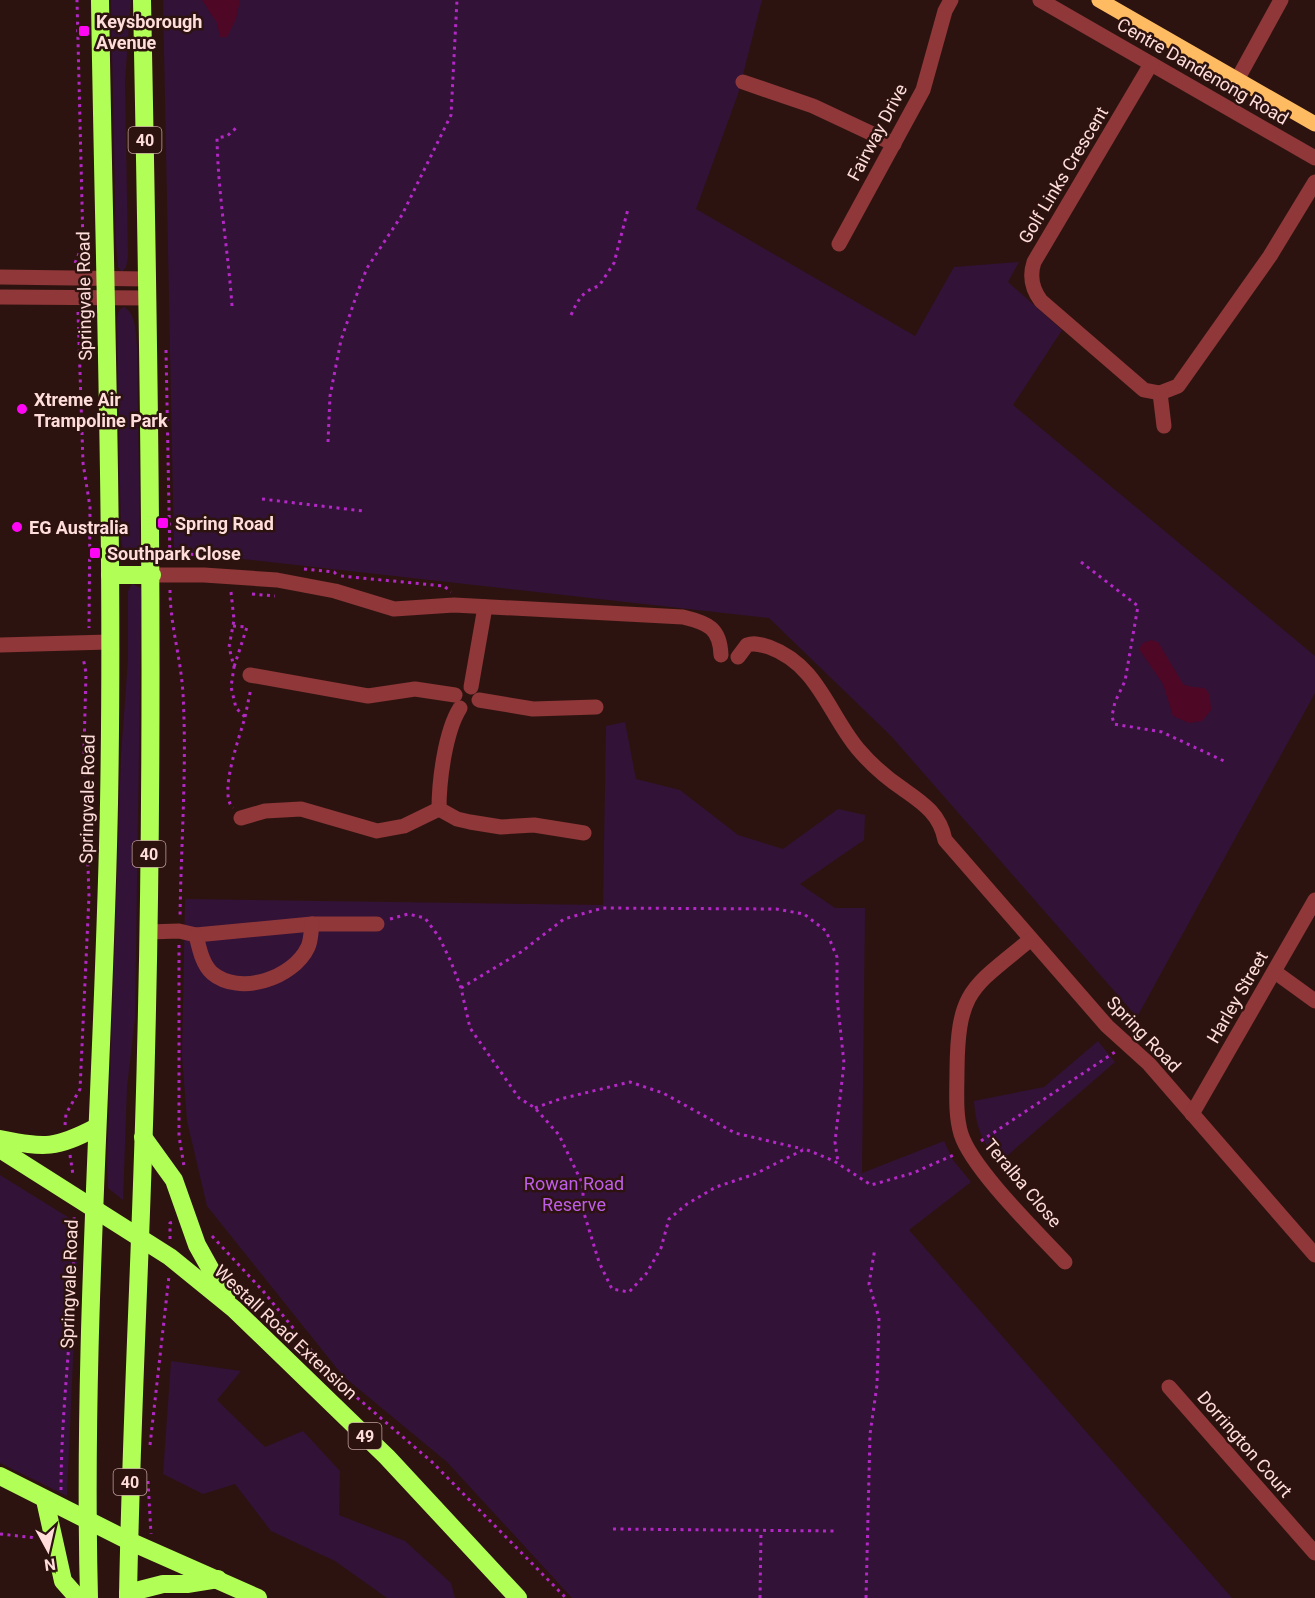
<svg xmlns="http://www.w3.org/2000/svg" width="1315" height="1598" font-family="Roboto,sans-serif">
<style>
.green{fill:#331237}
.water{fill:#4e0725}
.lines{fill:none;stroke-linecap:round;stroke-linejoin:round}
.path{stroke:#b327c6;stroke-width:3;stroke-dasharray:3 4.5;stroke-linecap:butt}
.minor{stroke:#8f3739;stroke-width:15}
.major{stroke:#ffbb62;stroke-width:15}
.highway{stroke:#b1ff56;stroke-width:18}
.poi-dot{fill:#ff07f5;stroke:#2d130f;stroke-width:2}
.labels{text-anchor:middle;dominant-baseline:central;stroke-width:5;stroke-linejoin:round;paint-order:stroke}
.shield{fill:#2d130f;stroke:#c0a09e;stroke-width:1.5}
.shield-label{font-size:16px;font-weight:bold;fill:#ffdddb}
.poi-label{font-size:18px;font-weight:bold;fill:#ffdddb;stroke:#2d130f;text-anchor:start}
.street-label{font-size:18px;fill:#ffdddb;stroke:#2d130f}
.park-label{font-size:18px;fill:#be5de9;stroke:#2d130f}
</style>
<rect width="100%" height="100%" fill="#2d130f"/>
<g class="green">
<path d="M111 0H131L125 80 128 257 126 267 122 272 118 267 116 243Z"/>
<path d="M163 0H762L738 94 696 209 915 336 954 267 1019 262 1008 282 1062 330 1013 405 1315 656V693L1137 1017 891 736 769 618 199 554 174 549Z"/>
<path d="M124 307C136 313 136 334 137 347L140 547 136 552 130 554 123 551 121 537 117 319 119 310Z"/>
<path d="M132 584 141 588V610L135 1018 127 1087 123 1200 108 1188 107 1165 121 756 128 659V591Z"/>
<path d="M625 722 636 779 680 790 738 835 783 849 838 809 865 815 864 840 800 884 835 908H865L862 1173 944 1141 953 1160 971 1182 909 1230 1232 1598H572L447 1462 343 1376 207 1206 187 1121 182 1056 185 899 603 905 606 726Z"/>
<path d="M1098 1041 1115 1062 1000 1162C982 1143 976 1127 974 1101L1044 1087Z"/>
<path d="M0 1175 79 1224 67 1496 0 1463Z"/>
<path d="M171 1361 241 1371 217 1400 265 1447 303 1431 340 1471 339 1515 405 1541 451 1583 455 1598H387L335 1561 271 1531 235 1484 203 1494 163 1474Z"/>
</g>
<g class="water">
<path d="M202 0H240L236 19 227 37H220L217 23Z"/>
<path d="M1151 640 1158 642 1183 684C1201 693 1210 677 1211 710L1202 721 1189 723 1173 716 1163 684 1139 649 1143 643Z"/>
</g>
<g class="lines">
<g class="path">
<path d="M75 263 83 244 77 0"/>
<path d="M232 306C228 249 218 195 217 138L227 136 236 128"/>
<path d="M78 312 83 463 90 507 89 628"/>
<path d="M571 315C578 300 582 291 599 286L614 263 628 209"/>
<path d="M166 350 170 562"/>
<path d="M328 442 330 396 341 340 358 291 367 268 402 215 451 115 457 0"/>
<path d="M262 499 363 511"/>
<path d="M169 549 217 560"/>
<path d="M1081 562 1138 606 1125 681 1115 702 1112 716 1114 724 1162 732 1224 761"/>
<path d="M304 569 334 572 339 577"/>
<path d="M341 576 444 586 451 592"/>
<path d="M170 590C170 625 181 658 183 694 187 768 181 843 180 918"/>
<path d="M231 592 234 620 229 647 234 667 231 687 236 708 245 717C240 736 218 794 233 808"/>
<path d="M252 594 275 596"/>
<path d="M233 626 247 627 234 667"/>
<path d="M245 717 251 688"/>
<path d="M390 919 408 914 425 918 439 937 451 962 461 988 470 1028 519 1098 535 1108 559 1135 583 1185V1210L599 1262 612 1289 629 1292 646 1274 661 1248 669 1219 687 1204 716 1187 755 1174 805 1149 834 1161 871 1185 913 1173 956 1154"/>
<path d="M179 945V1136L184 1166"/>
<path d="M461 988 521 952 564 919 603 908 776 909 804 914 826 931 837 957V998L844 1063 835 1142 838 1162"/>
<path d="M535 1108 560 1099 630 1082 663 1093 735 1133 803 1149"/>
<path d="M65 1125 66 1114 80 1089 89 896 84 749 86 673 83 657"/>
<path d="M981 1141 1115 1052"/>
<path d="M70 1155 73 1175"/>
<path d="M212 1236 263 1291 333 1377 432 1462 566 1598"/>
<path d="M170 1239V1223L174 1222"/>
<path d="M150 1445 169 1276"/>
<path d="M148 1481 151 1534"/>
<path d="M61 1490C61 1398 76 1307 74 1215"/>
<path d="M613 1529 834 1531"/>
<path d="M0 1534 37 1538"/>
<path d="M760 1598 761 1531"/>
<path d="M866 1598 870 1434 877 1385 879 1318 869 1284 875 1248"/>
</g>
<g class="minor">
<path d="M1040 0 1315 158"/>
<path d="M1151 64 1034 262C1029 277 1032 289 1041 301L1144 390 1160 393 1178 386 1270 256 1315 182"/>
<path d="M1237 80 1281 0"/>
<path d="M743 82 813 106 894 144"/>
<path d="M839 244 923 90 945 11 951 0"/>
<path d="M0 277 147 279"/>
<path d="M0 297 147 298"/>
<path d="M1160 393 1164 426"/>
<path d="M152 575H204L277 580 335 591 394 609 454 605 683 617C708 623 720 628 721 655"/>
<path d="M0 645 109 642"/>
<path d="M738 657 747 645C755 642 761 645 769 647 818 665 828 713 858 749 870 763 888 779 903 789 923 803 940 814 945 840L1107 1026 1149 1064 1315 1255"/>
<path d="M250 675 368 696 415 689 455 695"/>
<path d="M471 687 485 607"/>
<path d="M479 700 533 709 596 707"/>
<path d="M439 809 457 819 470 822 501 827 534 825 584 833"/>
<path d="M439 809C439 781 445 732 460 708"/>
<path d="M241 818 265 811 301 809 377 831 404 826 439 809"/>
<path d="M148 932 179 931 196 935 312 924H377"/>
<path d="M196 935C199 947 202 964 212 973 239 996 293 979 308 947 311 941 311 931 312 924"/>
<path d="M1031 939C972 988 958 989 957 1070 957 1091 955 1114 961 1134 972 1169 1038 1233 1065 1262"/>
<path d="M1275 972 1315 1001"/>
<path d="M1192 1114 1315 900"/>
<path d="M1169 1387 1315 1553"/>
</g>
<path class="major" d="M1099 0 1315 124"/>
<g class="highway">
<path d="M110 575H152"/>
<path d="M143 1137 174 1180 197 1245 226 1297"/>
<path d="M0 1139C46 1148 55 1149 97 1127"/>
<path d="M0 1149 170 1257 234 1309 387 1457 518 1598"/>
<path d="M0 1476 129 1541 258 1598"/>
<path d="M45 1500 63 1581 78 1598"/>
<path d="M128 1593 163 1584H187L218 1579"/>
<path d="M89 1598C82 1333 104 1068 109 803 114 536 104 268 100 0"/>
<path d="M128 1598C131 1416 142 1234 146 1052 155 701 149 351 142 0"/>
</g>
</g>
<g class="poi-dot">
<rect x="78" y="25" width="12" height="12" rx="3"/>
<circle cx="22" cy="409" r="6"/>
<rect x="157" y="517" width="12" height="12" rx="3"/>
<circle cx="17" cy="527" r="6"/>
<rect x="89" y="547" width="12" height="12" rx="3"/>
</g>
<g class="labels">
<g class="shield">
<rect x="128.5" y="127" width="33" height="26" rx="4.5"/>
<rect x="132.5" y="841" width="33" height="26" rx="4.5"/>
<rect x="348.5" y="1423" width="33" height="26" rx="4.5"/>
<rect x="113.5" y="1469" width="33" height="26" rx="4.5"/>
</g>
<g class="shield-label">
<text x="145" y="140">40</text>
<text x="149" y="854">40</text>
<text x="365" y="1436">49</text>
<text x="130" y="1482">40</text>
</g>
<g class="poi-label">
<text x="96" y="21">Keysborough<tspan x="96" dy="21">Avenue</tspan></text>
<text x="34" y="399">Xtreme Air<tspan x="34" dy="21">Trampoline Park</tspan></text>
<text x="175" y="523">Spring Road</text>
<text x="29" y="527">EG Australia</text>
<text x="107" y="553">Southpark Close</text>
</g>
<g class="street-label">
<text transform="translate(1203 71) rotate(30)">Centre Dandenong Road</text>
<text transform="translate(877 132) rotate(-62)">Fairway Drive</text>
<text transform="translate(1063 175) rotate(-59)">Golf Links Crescent</text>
<text transform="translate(84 296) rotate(-91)">Springvale Road</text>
<text transform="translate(87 799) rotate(-89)">Springvale Road</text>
<text transform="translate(1237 997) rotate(-60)">Harley Street</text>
<text transform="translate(1144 1034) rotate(46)">Spring Road</text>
<text transform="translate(1023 1183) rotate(50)">Teralba Close</text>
<text transform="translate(69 1284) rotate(-88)">Springvale Road</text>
<text transform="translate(286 1332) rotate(43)">Westall Road Extension</text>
<text transform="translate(1245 1444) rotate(49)">Dorrington Court</text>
</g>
<g class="park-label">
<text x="574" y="1183">Rowan Road<tspan x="574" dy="21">Reserve</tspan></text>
</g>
</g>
<g transform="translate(48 1550) rotate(172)" stroke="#2d130f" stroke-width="4.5" paint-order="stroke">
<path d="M0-4.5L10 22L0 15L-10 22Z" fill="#ffdddb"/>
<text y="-9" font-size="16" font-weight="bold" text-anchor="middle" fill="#ffdddb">N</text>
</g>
</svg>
